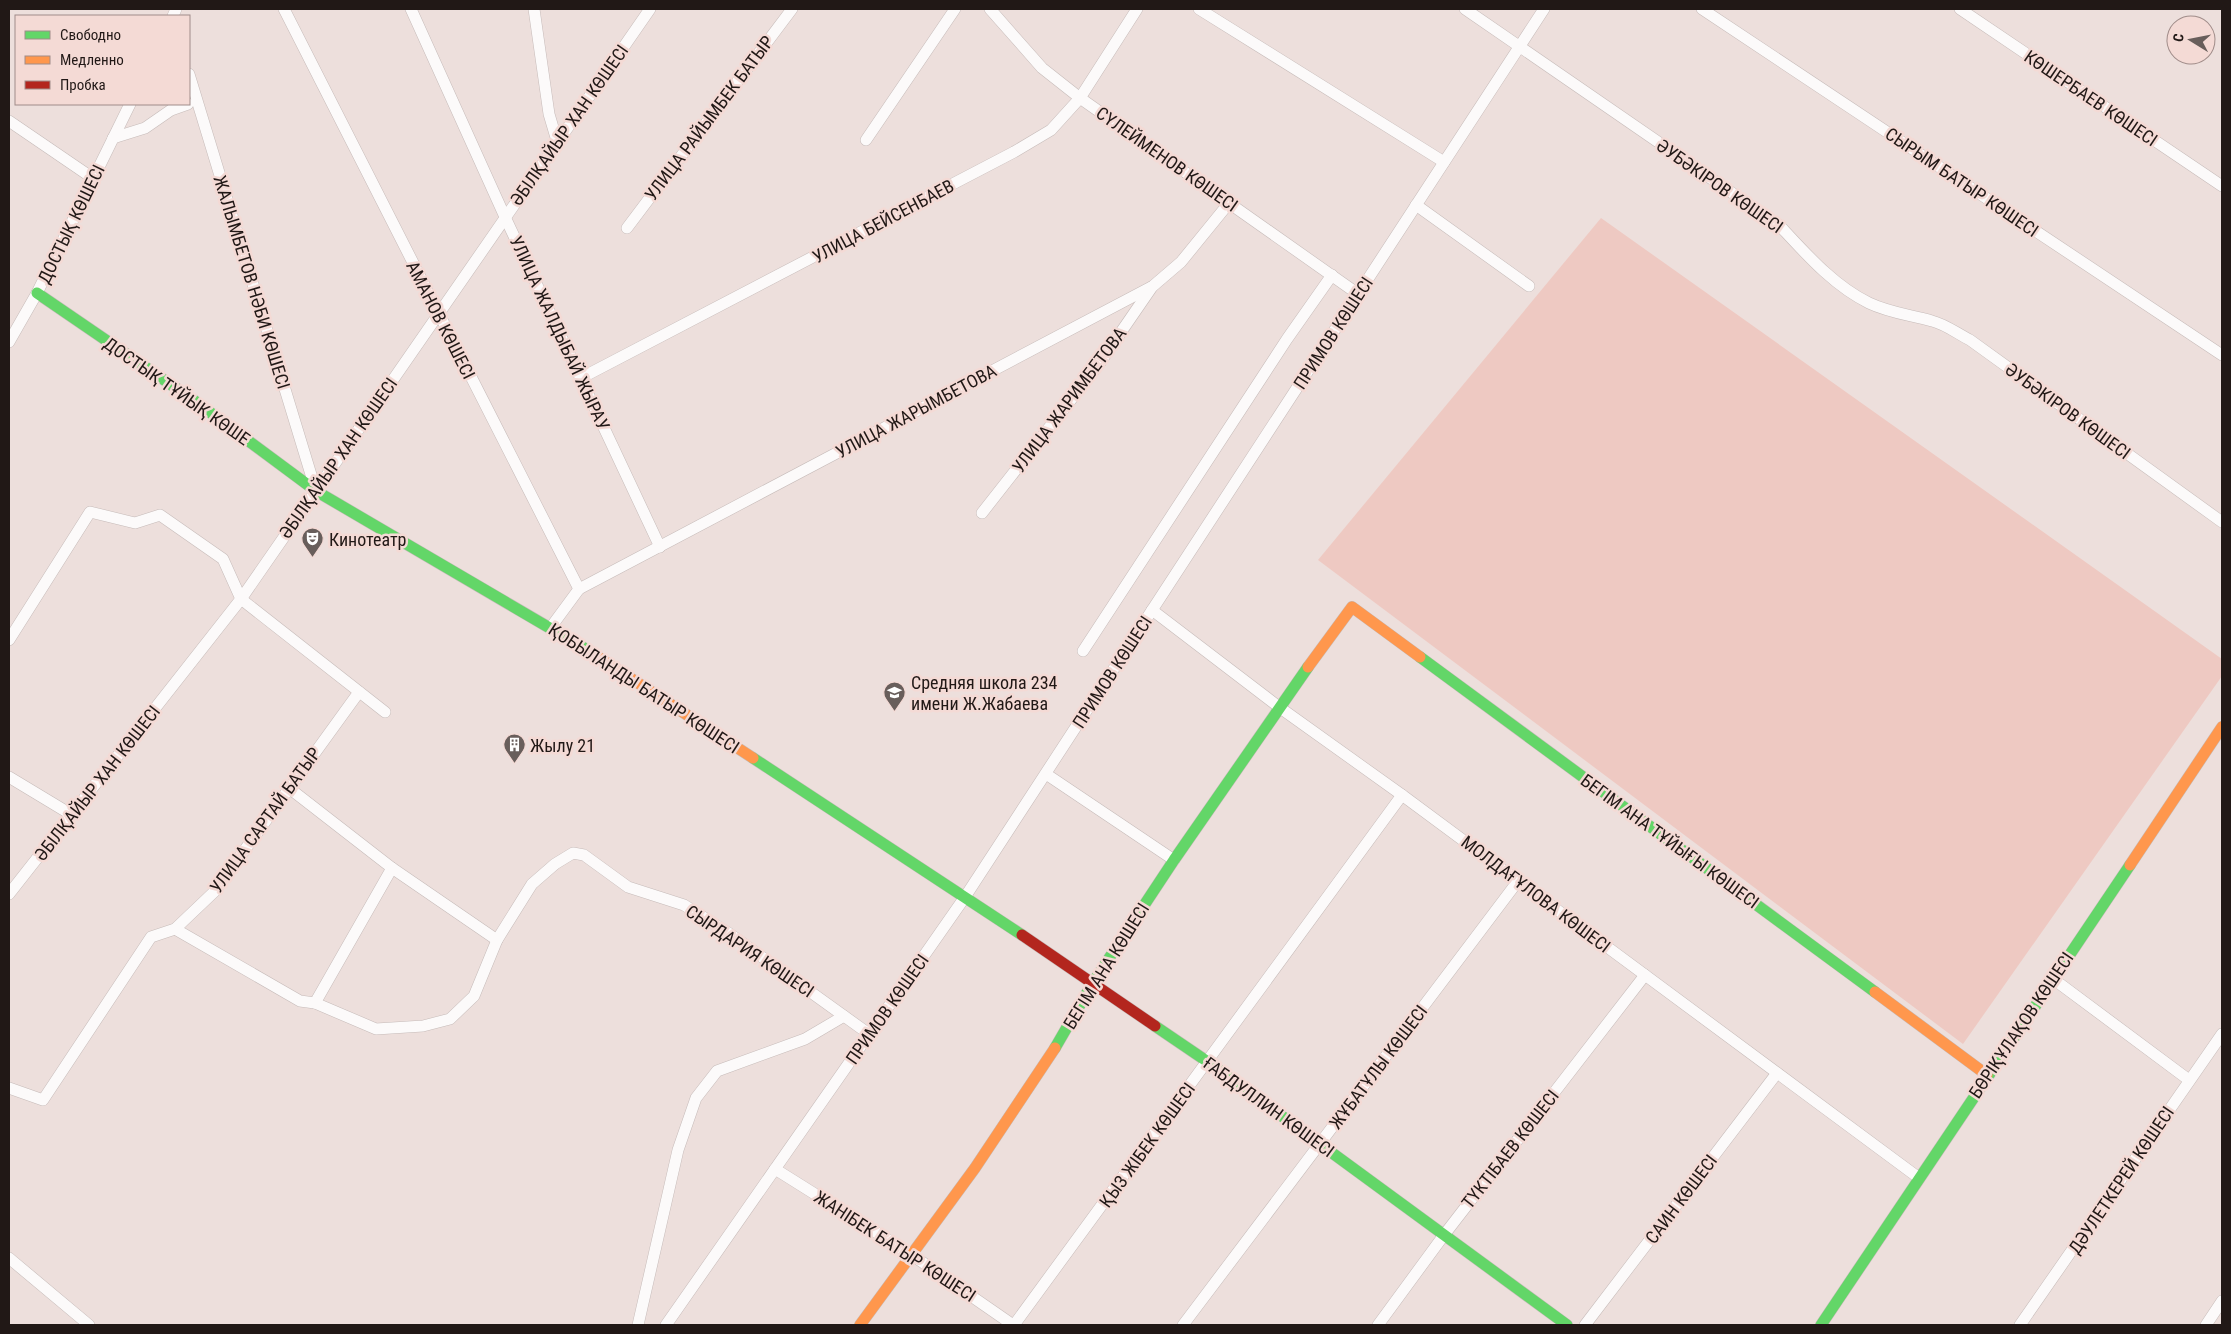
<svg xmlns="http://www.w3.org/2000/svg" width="2231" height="1334" font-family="'Roboto Condensed',sans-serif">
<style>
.green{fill:#eec9c2}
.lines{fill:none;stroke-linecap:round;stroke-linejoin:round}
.street-casing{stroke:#c6bbb9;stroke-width:12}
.fast-casing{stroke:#c6bbb9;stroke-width:12}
.slow-casing{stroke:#c6bbb9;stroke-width:12}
.jam-casing{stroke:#c6bbb9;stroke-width:12}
.street{stroke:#fcfafa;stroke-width:11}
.fast{stroke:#63d668;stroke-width:11}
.slow{stroke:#ff974d;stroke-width:11}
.jam{stroke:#b3261e;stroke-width:11}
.labels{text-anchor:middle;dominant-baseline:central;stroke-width:5;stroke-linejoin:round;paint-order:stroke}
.street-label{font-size:18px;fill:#211816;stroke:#f4dad5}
.poi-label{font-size:18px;fill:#211816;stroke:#f4dad5;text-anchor:start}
</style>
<rect width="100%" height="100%" fill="#eddfdc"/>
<path class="green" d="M1601 218 2222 659V676L1963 1044 1318 560Z"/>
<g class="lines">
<defs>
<g id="street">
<path d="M284 9 579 589 551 627"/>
<path d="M411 9 505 217 660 547"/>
<path d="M534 9 549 114 557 141"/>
<path d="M990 9 1042 68 1080 98 1358 294"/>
<path d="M1199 9 1444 162"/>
<path d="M1465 9 1780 226C1806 254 1834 286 1869 303 1890 313 1911 315 1932 321 1945 324 1958 334 1970 340L2222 522"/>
<path d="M1702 9 2222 355"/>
<path d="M1960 9 2222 186"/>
<path d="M173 16 176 9"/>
<path d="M189 74 316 491"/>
<path d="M9 121 94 179"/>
<path d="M113 138 145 128 171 110 188 104"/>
<path d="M866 140 955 9"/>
<path d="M1416 205 1529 286"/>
<path d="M627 228 792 9"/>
<path d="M9 342 37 293 130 104"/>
<path d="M581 378 1014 152 1051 130 1080 98 1137 9"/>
<path d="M982 513 1099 364 1152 287"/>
<path d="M579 589 1153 286 1181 262 1229 203"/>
<path d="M1152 610 1279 707 1402 795 1919 1178"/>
<path d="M9 640 90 512 135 523 160 515 223 559 241 599 385 712"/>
<path d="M1083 651 1287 339 1332 275"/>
<path d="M1046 774 1174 860"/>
<path d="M9 777 72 815"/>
<path d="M289 788 392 868 497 940 532 884 555 864 573 853 584 855 628 887 684 905 730 934 869 1034"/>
<path d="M9 894 241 599 650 9"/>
<path d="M175 929 300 1001 315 1003 392 868"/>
<path d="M2052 978 2189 1080"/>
<path d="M315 1003 376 1029 423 1026 450 1019 474 996 497 940"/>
<path d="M9 1088 43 1100 151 937 175 929 215 891 359 692"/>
<path d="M775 1169 912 1255 1013 1325"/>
<path d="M9 1258 89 1325"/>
<path d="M638 1325 678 1150 696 1098 717 1071 805 1039 844 1016"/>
<path d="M666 1325 965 897 1544 9"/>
<path d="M1014 1325 1402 795"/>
<path d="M1183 1325 1518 881"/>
<path d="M1378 1325 1444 1235 1645 975"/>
<path d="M1585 1325 1777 1073"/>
<path d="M2020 1325 2222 1034"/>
<path d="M2206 1325 2222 1301"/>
</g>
<g id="fast">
<path d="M37 293 192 399 316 491 589 651"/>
<path d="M1420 657 1875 992"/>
<path d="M753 758 1022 935"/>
<path d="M1155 1026 1208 1062 1567 1325"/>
<path d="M1055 1048 1092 984 1174 860 1308 667"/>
<path d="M1821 1325 2130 865"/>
</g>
<g id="slow">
<path d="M589 651 753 758"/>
<path d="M1308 667 1352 607 1420 657"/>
<path d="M2130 865 2222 727"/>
<path d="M1875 992 1987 1075"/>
<path d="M860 1325 975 1168 1055 1048"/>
</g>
<path id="jam" d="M1022 935 1155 1026"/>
</defs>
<use href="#street" class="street-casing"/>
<use href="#fast" class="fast-casing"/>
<use href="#slow" class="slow-casing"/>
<use href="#jam" class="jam-casing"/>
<use href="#street" class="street"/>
<use href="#fast" class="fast"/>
<use href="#slow" class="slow"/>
<use href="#jam" class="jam"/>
</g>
<defs>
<symbol id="theatre-pin" viewBox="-11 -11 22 30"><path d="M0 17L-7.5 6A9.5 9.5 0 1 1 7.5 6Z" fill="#685e5b" stroke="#f4dad5"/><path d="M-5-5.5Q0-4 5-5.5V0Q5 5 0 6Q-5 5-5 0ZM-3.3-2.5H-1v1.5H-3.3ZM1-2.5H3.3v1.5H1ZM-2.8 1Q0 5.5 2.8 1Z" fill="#fff"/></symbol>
<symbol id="school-pin" viewBox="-11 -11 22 30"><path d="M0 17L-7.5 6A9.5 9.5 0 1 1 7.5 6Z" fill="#685e5b" stroke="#f4dad5"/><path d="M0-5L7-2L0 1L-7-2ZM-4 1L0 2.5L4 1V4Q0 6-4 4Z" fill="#fff"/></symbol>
<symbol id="building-pin" viewBox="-11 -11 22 30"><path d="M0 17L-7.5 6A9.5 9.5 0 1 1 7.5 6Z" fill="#685e5b" stroke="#f4dad5"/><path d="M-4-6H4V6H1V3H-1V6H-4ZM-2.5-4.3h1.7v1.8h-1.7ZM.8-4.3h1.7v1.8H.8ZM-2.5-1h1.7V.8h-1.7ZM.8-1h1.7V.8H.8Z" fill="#fff"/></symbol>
</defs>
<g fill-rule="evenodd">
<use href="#theatre-pin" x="300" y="526" width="25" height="34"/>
<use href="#school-pin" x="882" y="680" width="25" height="34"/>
<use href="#building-pin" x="502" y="732" width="25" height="34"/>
</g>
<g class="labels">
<g class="street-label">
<text transform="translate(2091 98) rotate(34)">КӨШЕРБАЕВ КӨШЕСІ</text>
<text transform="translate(709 118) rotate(-53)">УЛИЦА РАЙЫМБЕК БАТЫР</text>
<text transform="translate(569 125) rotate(-55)">ӘБІЛҚАЙЫР ХАН КӨШЕСІ</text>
<text transform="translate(1167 159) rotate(35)">СҮЛЕЙМЕНОВ КӨШЕСІ</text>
<text transform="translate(1962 182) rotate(34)">СЫРЫМ БАТЫР КӨШЕСІ</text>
<text transform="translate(1720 186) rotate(35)">ӘУБӘКІРОВ КӨШЕСІ</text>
<text transform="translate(883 221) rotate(-28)">УЛИЦА БЕЙСЕНБАЕВ</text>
<text transform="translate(71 224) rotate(-64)">ДОСТЫҚ КӨШЕСІ</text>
<text transform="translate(252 282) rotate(73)">ЖАЛЫМБЕТОВ НӘБИ КӨШЕСІ</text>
<text transform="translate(441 320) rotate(63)">АМАНОВ КӨШЕСІ</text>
<text transform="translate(560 333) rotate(65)">УЛИЦА ЖАЛДЫБАЙ ЖЫРАУ</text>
<text transform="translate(1333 333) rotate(-57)">ПРИМОВ КӨШЕСІ</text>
<text transform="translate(177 391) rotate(35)">ДОСТЫҚ ТҰЙЫҚ КӨШЕ</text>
<text transform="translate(1069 400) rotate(-53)">УЛИЦА ЖАРИМБЕТОВА</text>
<text transform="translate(916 411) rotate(-28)">УЛИЦА ЖАРЫМБЕТОВА</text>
<text transform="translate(2068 411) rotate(36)">ӘУБӘКІРОВ КӨШЕСІ</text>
<text transform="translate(338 458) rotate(-55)">ӘБІЛҚАЙЫР ХАН КӨШЕСІ</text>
<text transform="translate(1112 672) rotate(-57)">ПРИМОВ КӨШЕСІ</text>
<text transform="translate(644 688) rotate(33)">ҚОБЫЛАНДЫ БАТЫР КӨШЕСІ</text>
<text transform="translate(97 783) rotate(-52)">ӘБІЛҚАЙЫР ХАН КӨШЕСІ</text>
<text transform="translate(265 820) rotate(-54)">УЛИЦА САРТАЙ БАТЫР</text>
<text transform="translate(1670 841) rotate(36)">БЕГІМ АНА ТҰЙЫҒЫ КӨШЕСІ</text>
<text transform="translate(1536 894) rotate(37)">МОЛДАҒҰЛОВА КӨШЕСІ</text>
<text transform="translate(750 951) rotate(34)">СЫРДАРИЯ КӨШЕСІ</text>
<text transform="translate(1106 966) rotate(-58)">БЕГІМ АНА КӨШЕСІ</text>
<text transform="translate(887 1009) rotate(-55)">ПРИМОВ КӨШЕСІ</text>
<text transform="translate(2021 1025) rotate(-56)">БӨРІҚҰЛАҚОВ КӨШЕСІ</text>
<text transform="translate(1378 1067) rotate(-53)">ЖҰБАТҰЛЫ КӨШЕСІ</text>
<text transform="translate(1269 1107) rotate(36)">ҒАБДУЛЛИН КӨШЕСІ</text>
<text transform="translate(1147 1145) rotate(-54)">ҚЫЗ ЖІБЕК КӨШЕСІ</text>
<text transform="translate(1510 1149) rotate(-52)">ТҮКТІБАЕВ КӨШЕСІ</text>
<text transform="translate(2121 1180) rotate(-56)">ДӘУЛЕТКЕРЕЙ КӨШЕСІ</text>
<text transform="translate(1681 1199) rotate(-53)">САИН КӨШЕСІ</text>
<text transform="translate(895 1246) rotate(33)">ЖАНІБЕК БАТЫР КӨШЕСІ</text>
</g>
<g class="poi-label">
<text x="329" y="539">Кинотеатр</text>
<text x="911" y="682">Средняя школа 234<tspan x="911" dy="21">имени Ж.Жабаева</tspan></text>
<text x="530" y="745">Жылу 21</text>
</g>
</g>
<rect width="2231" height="1334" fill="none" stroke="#211816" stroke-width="20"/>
<rect x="15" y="15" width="175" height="90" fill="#f4dad5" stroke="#a08c89"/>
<rect x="25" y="31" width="25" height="8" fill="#63d668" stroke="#a08c89"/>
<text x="60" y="40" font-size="15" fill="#211816">Свободно</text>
<rect x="25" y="56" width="25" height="8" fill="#ff974d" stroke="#a08c89"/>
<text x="60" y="65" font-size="15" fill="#211816">Медленно</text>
<rect x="25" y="81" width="25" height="8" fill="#b3261e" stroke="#a08c89"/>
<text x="60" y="90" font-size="15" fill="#211816">Пробка</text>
<g transform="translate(2191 40) rotate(280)"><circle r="24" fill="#f4dad5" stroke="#a08c89"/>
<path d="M0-4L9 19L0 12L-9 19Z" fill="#685e5b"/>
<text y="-8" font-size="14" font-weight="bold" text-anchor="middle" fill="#211816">С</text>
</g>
</svg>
